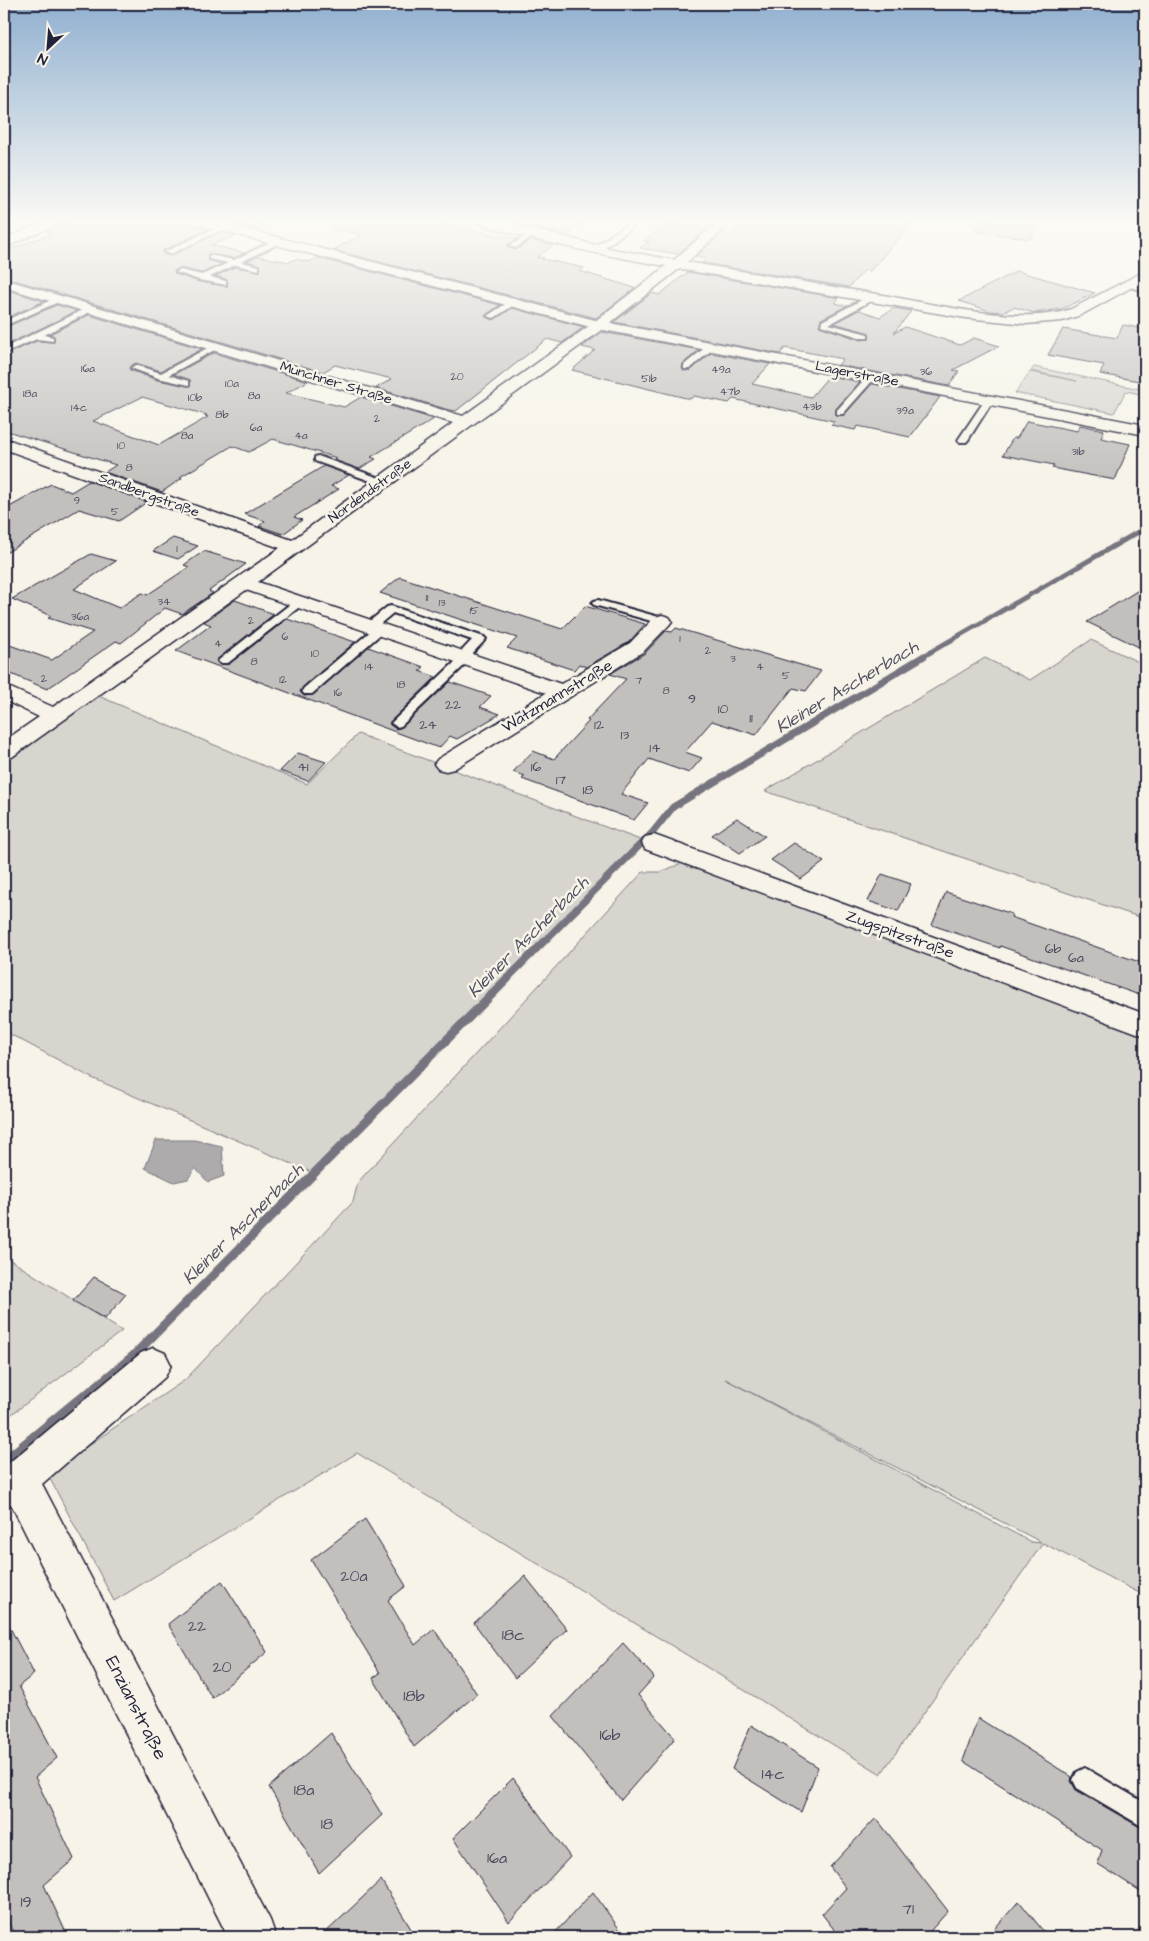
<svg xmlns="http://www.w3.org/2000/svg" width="1149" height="1941" font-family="'Architects Daughter',sans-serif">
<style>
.green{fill:#d8d5cf;stroke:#7d7c85;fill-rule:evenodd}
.water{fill:#aeabad;stroke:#76747f}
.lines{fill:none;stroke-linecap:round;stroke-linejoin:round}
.stream-far3{stroke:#76747f;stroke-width:5}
.stream-far2{stroke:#76747f;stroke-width:7}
.stream-far1{stroke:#76747f;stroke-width:9}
.stream{stroke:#76747f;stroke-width:11}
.building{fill:#c2bfbd;stroke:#22223b;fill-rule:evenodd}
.service-casing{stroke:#22223b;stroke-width:4}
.minor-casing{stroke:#22223b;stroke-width:3}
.tertiary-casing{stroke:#22223b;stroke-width:3}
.service{fill:#f7f3e8;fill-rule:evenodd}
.minor{fill:#f7f3e8;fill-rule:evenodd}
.tertiary{fill:#f7f3e8;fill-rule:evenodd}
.labels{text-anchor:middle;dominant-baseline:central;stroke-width:5;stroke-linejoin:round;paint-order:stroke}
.far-number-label{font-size:11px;fill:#4a495c}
.far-street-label{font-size:14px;fill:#22223b;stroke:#f7f3e8}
.number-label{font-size:14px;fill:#4a495c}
.street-label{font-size:16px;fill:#22223b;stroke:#f7f3e8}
.near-number-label{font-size:16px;fill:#4a495c}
.water-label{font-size:18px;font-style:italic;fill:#535263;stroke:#f7f3e8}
.near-street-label{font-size:19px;fill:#22223b;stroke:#f7f3e8}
</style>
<rect width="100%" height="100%" fill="#f7f3e8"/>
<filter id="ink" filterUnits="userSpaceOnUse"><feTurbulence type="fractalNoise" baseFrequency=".02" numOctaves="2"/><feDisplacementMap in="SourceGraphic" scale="10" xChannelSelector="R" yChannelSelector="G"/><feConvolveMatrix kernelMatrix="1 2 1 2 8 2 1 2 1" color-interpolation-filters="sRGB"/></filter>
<g filter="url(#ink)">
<g class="green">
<path d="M1034 367 1145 390V395L1126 391 1114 413 1015 393 1030 372 1077 381 1031 371Z"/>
<path d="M1091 640 1145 665V919L765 791 985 658 1030 680Z"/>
<path d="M96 695 307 784 358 734 640 840 311 1172 92 1078 4 1031V761Z"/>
<path d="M684 862 1145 1034V1596L1043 1543 881 1774 357 1453 114 1601 47 1473 185 1380 353 1202 358 1182 643 872H661ZM725 1379 1041 1542V1543L1031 1542Z"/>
<path d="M4 1256 122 1331 4 1420Z"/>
</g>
<path class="water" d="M156 1140H194L222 1146 224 1176 208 1182 195 1168 188 1179 174 1182 145 1168Z"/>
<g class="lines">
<path class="stream-far3" d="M922 657 1145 528"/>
<path class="stream-far2" d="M507 979 653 832 673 807 924 656"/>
<path class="stream-far1" d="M82 1398 133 1356 508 978"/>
<path class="stream" d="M4 1462 84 1396"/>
</g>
<g class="building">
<path d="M71 219H184L188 224 208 229 162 251 163 254 170 256 220 232 235 236 211 245 245 253 234 258 208 254V260L222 264 202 273 180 268 174 271 175 274 199 282 227 286V280L216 276 235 267 260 271V265L247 261 258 256 289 262 296 259 309 262 318 258 500 305 485 316 493 320 512 308 584 327 562 343 547 339 456 411 449 410 376 388 392 379 335 365 323 372 4 277V252L52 233 46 231Z"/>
<path d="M246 219H274V221L253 229 237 225Z"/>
<path d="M331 219H415L518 239 507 246 515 250 531 240 553 245 537 257 544 258 542 259 584 268 579 271 635 288 596 318 333 250 362 235 330 228Z"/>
<path d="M548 219H590L567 236 535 228Z"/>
<path d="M749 219H916L870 271 865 270 849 287 702 263 706 259 695 257 722 233 732 235Z"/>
<path d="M975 219H1043L1030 239 975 231Z"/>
<path d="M667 222 706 230 678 254 640 248 649 242 644 241Z"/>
<path d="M1017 271 1063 284 1095 293 1062 309 1034 313 1014 307 1003 312 990 311 959 301Z"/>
<path d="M688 272 839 298 835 303 847 306 821 319 819 326 861 340 869 339V333L834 323 859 310 880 317 894 308 911 311 894 333 905 327 960 345 974 338 999 346 953 370 959 371 949 386 838 365 843 359 785 348 780 354 614 322 652 293 659 295Z"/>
<path d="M4 289 44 301 4 319Z"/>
<path d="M57 305 77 311 4 346V328Z"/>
<path d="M89 315 202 349 161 371 136 363 129 368 130 370 157 380 190 386V380L174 374 214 353 308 381 286 393 344 407 361 397 434 419 371 457 376 459 359 469 334 460 337 458 273 439 249 452 232 446 180 477 182 478 162 492 105 472 116 465 4 430V355L37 341 54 342V336L50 334ZM142 397 207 415 205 416 208 417 159 445 93 421Z"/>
<path d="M1123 325 1145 329V382L1100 374 1104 365 1048 355 1063 329 1117 338Z"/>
<path d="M602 332 699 350 683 364 682 369 684 371 691 370 711 353 770 364 752 384 811 397 829 376 860 382 836 409 837 416 844 415 872 384 940 397 910 437 858 426 855 430 831 425 834 421 733 399 729 403 694 396 690 399 572 370 595 350 582 347Z"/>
<path d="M1027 421 1077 431 1080 425 1104 430 1101 438 1130 444 1115 480 1052 468 1054 465 1003 455 1013 438H1017Z"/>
<path d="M324 466 349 475 331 486 339 489 294 517 302 520 283 534 259 526 265 521 244 514Z"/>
<path d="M89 481 147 502 119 521 79 509 4 554V510L51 484 71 492Z"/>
<path d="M173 538 198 546 178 559 153 551Z"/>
<path d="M204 551 246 564 209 591 213 593 182 614 165 608 121 643 116 641 47 689 4 671V643L52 660 93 632 48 618 51 616 12 599 91 554 116 561 74 589 119 608 142 593 147 595 189 567 184 565Z"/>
<path d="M400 577 562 629 585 606 645 624 629 642 586 667 579 664 574 670 507 648 517 638 380 593Z"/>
<path d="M1145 586V650L1087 622Z"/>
<path d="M235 600 274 614 219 658 216 661 219 664H229L287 619 355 642 303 687 300 692 304 696 313 695 368 647 424 667 419 671 436 677 390 722V725L396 729 402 727 450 682 491 696 480 707 500 714 457 739 450 736 439 748 176 651 211 625 204 622Z"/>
<path d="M676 628 821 671 806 691 793 688 756 735 712 721 685 752 702 758 689 773 649 759 621 794 648 803 634 820 522 779 525 776 513 772 533 751 554 759 589 721 587 720 626 679 610 674 645 653 666 631 672 632Z"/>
<path d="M298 753 326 762 308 781 280 771Z"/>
<path d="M737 818 765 836 740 853 712 835Z"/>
<path d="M794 843 824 862 801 879 771 860Z"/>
<path d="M882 874 911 884 898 911 868 901Z"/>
<path d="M946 892 1012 914 1011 917 1145 964V997L1000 946V948L932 925Z"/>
<path d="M94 1277 126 1294 105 1319 73 1301Z"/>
<path d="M365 1519 406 1586 388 1600 415 1645 434 1629 477 1694 414 1747 373 1678 380 1673 311 1560Z"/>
<path d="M525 1576 567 1629 515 1678 474 1623Z"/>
<path d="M222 1581 267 1652 212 1698 168 1624Z"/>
<path d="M4 1616 34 1674 19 1686 57 1758 35 1777 74 1859 44 1885 68 1937H15L4 1912Z"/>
<path d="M623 1643 654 1677 638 1695 675 1738 621 1800 553 1716Z"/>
<path d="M978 1718 1072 1777 1071 1781 1076 1790 1145 1830V1894L1098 1864 1102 1850 963 1761Z"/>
<path d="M751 1725 818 1767 801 1812 732 1769Z"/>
<path d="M331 1733 382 1815 319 1873 269 1787Z"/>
<path d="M513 1778 570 1857 509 1922 453 1838Z"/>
<path d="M876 1818 948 1911 925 1937H840L822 1914 846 1888 830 1867Z"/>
<path d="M381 1880 416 1937H321Z"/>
<path d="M593 1892 625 1937H551Z"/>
<path d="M1019 1901 1048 1937H987Z"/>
</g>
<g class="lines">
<defs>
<g id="service">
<path d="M235 219H244L171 254 164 252Z"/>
<path d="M510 219H518L504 228H500V226Z"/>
<path d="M635 219H643L600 251H594V247Z"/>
<path d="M531 233 535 235 533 236 516 248 509 246Z"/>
<path d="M275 240 282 242 241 262 259 266V270L235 265 210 277 226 281V285L199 280 176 272 180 270 202 275 228 263 209 259V255L234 260Z"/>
<path d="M1126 282 1145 287V291L1126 286Z"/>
<path d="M871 295H874V299L829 324 868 334V338H862L821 325 822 321Z"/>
<path d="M56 298 63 300 4 326V321Z"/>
<path d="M510 301 517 303 494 318 487 316Z"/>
<path d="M87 308 94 310 44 335 53 337V341L37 339 4 353V348Z"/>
<path d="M213 345 220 347 169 375 189 381V385L158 378 131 368 135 365 161 373Z"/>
<path d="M708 345 715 347 690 369H684V365Z"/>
<path d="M871 374 875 377 874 379 843 414H837V410L868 375Z"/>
<path d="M990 396 994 399 968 440 966 442H960L958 440 987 397Z"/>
<path d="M318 456 385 480 387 482 385 484H379L315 461V457Z"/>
<path d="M298 600 302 601 304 603 302 605 228 663H220L218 661 220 659 294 601Z"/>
<path d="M598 600 666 619 668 621 662 624 594 605 592 603 594 601Z"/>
<path d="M391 606 484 637 486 639 469 657 471 659 469 661 401 726 397 727 391 723 457 660 455 658 457 656 472 640 393 613 375 628H383L385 630 383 632 312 694H304L302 691 304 688 373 629H365L363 627 365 625 387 607Z"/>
<path d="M1085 1768 1145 1803V1828L1077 1788 1073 1780 1077 1772Z"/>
</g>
<g id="minor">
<path d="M471 219H491L613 249 674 260 721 219H735L687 262C752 273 818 284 883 295 934 304 1023 326 1071 309L1145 271V280L1081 315 1062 321 1026 324 966 318 679 269 596 334 258 582 561 684 630 643 655 617 662 615 669 617 672 621 669 625 644 651 454 769 446 771 438 769 434 764 438 759 546 693 246 590 12 757 4 759V741L39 717 4 700V685L53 707 280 548 4 449V438L292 540 453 423 4 287V279L463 416 586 328 666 266C601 255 535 241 473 222Z"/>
<path d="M654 835 1145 1014V1036L645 849 642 843 645 837Z"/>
<path d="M153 1348 165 1353 171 1365 165 1377 42 1484 270 1920 276 1937H228L11 1504 4 1507V1467L141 1353Z"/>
</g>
<g id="tertiary">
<path d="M51 219H69L4 248V239Z"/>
<path d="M186 219H208L599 321 1145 425V435L598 329 188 222Z"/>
</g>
</defs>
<use href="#service" class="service-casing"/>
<use href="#minor" class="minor-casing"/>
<use href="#tertiary" class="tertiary-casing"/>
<use href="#service" class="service"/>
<use href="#minor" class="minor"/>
<use href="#tertiary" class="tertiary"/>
</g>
</g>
<linearGradient id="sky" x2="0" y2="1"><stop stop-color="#91b0d0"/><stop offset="0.45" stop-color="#fbfaf5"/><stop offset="1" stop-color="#fbfaf5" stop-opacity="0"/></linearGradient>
<rect width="1149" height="491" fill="url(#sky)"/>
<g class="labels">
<g class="far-number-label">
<text x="88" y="368">16a</text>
<text x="721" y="369">49a</text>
<text x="926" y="371">36</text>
<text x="457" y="376">20</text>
<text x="649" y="378">51b</text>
<text x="232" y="383">10a</text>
<text x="730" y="391">47b</text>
<text x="30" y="393">18a</text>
<text x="254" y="395">8a</text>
<text x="195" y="397">10b</text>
<text x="812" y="406">43b</text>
<text x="79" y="407">14c</text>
<text x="905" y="410">39a</text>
<text x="222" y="414">8b</text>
<text x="377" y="418">2</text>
<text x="256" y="427">6a</text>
<text x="187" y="435">8a</text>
<text x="301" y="435">4a</text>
<text x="121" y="445">10</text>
<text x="1078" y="451">31b</text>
<text x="129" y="467">8</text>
<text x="77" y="500">9</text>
<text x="115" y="511">5</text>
<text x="177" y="548">1</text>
<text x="427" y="597">11</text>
<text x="164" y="601">34</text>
<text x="442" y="602">13</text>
<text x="474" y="610">15</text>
<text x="80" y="616">36a</text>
<text x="251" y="620">2</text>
<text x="285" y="636">6</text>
<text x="680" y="638">1</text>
<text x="218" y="643">4</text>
<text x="708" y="650">2</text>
<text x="315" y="653">10</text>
<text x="733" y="658">3</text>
<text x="254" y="661">8</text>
<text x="369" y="666">14</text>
<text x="760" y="666">4</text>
<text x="786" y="675">5</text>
<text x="44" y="678">2</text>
<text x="283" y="679">12</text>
<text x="639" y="680">7</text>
<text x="401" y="684">18</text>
<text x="666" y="690">8</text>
<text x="338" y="692">16</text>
</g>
<g class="far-street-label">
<text transform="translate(857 374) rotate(11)">Lagerstraße</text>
<text transform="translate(336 383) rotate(17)">Münchner Straße</text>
<text transform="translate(370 491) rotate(-36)">Nordendstraße</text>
<text transform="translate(149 495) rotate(20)">Sandbergstraße</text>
</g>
<g class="number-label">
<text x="692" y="699">9</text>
<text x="453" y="705">22</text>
<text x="723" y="709">10</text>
<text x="751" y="718">11</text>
<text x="428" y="725">24</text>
<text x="599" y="725">12</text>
<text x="625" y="735">13</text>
<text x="655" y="748">14</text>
<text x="303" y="767">41</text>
<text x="536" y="767">16</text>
<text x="561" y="780">17</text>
<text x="588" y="790">18</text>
<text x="1053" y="949">6b</text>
<text x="1076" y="958">6a</text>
</g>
<g class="street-label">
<text transform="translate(557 696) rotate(-31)">Watzmannstraße</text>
<text transform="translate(900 934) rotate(20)">Zugspitzstraße</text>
</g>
<g class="near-number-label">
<text x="354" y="1576">20a</text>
<text x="197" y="1626">22</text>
<text x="513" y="1635">18c</text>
<text x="222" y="1667">20</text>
<text x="414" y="1696">18b</text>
<text x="610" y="1735">16b</text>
<text x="773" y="1774">14c</text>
<text x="304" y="1790">18a</text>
<text x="327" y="1824">18</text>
<text x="497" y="1858">16a</text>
<text x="26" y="1902">19</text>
<text x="908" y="1909">71</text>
</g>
<g class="water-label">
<text transform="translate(847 687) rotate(-31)">Kleiner Ascherbach</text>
<text transform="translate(528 937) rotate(-45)">Kleiner Ascherbach</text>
<text transform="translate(243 1224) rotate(-45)">Kleiner Ascherbach</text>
</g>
<g class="near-street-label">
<text transform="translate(136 1708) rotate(63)">Enzianstraße</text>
</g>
</g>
<rect width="1149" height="1941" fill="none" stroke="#f7f3e8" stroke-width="20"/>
<rect x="10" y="10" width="1129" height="1921" fill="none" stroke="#22223b" stroke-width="2" filter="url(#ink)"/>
<g transform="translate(48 48) rotate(206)" stroke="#f7f3e8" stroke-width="4" paint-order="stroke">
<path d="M0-4L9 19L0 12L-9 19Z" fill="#22223b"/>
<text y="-8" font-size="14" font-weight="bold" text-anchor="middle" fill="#22223b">N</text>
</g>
</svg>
